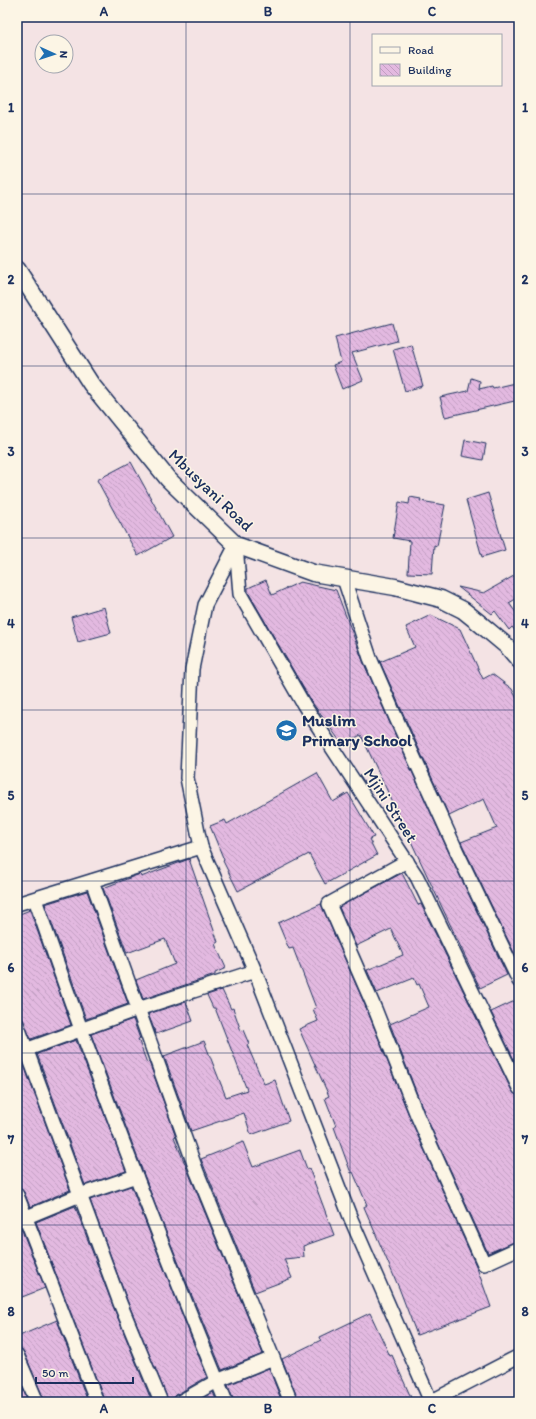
<svg xmlns="http://www.w3.org/2000/svg" width="536" height="1419" font-family="Itim,sans-serif">
<style>
.building{fill:url(#building-back-hatch);stroke:#1b2f5e}
.lines{fill:none;stroke-linecap:round;stroke-linejoin:round}
.minor-casing{stroke:#1b2f5e;stroke-width:16}
.tertiary-casing{stroke:#1b2f5e;stroke-width:19}
.minor{stroke:#fcf5e5;stroke-width:13}
.tertiary{stroke:#fcf5e5;stroke-width:16}
.grid{fill:none;stroke:#1b2f5e;stroke-width:1;stroke-opacity:0.55}
.labels{text-anchor:middle;dominant-baseline:central;stroke-width:3;stroke-linejoin:round;paint-order:stroke}
.street-label{font-size:17px;fill:#1b2f5e;stroke:#fcf5e5}
.poi-label{font-size:17px;font-weight:bold;fill:#1b2f5e;stroke:#fcf5e5;text-anchor:start}
.neatline{fill:none;stroke:#1b2f5e;stroke-width:1.5}
.grid-label{font-size:13px;text-anchor:middle;font-weight:bold;fill:#1b2f5e}
</style>
<defs>
<pattern id="building-back-hatch" width="6" height="6" patternUnits="userSpaceOnUse"><rect width="6" height="6" fill="#e3b9e0"/><path d="M-1 5l2 2M0 0l6 6M5-1l2 2" fill="none" stroke="#c29fc3"/></pattern>
</defs>
<rect width="100%" height="100%" fill="#f4e3e4"/>
<filter id="ink" filterUnits="userSpaceOnUse"><feTurbulence type="fractalNoise" baseFrequency=".025" numOctaves="2"/><feDisplacementMap in="SourceGraphic" scale="8" xChannelSelector="R" yChannelSelector="G"/><feConvolveMatrix kernelMatrix="1 2 1 2 8 2 1 2 1" color-interpolation-filters="sRGB"/></filter>
<g filter="url(#ink)">
<g class="building">
<path d="M392 323 397 341 352 353 363 380 342 389 333 365 341 362 335 338Z"/>
<path d="M411 344 423 386 405 391 393 349Z"/>
<path d="M471 378 480 381 479 389 492 386 493 388 519 382V400L445 417 440 397 468 391Z"/>
<path d="M465 440 486 444 483 460 462 456Z"/>
<path d="M131 462 172 537 138 556 97 480Z"/>
<path d="M488 493 505 550 482 557 466 500Z"/>
<path d="M410 497 421 499 420 501 445 505 437 546 434 545 432 574 408 573 410 541 393 538 399 502 409 504Z"/>
<path d="M519 573V597L509 603 519 617V635L512 627 509 630 495 611 492 614 458 587 484 593Z"/>
<path d="M266 580 272 595 300 582 336 590 363 661 389 721 450 855 507 975 480 988 361 735 342 744 311 701 248 592V588Z"/>
<path d="M104 607 111 633 78 642 71 617Z"/>
<path d="M431 615 460 629 483 679 492 674 512 689 519 703V963L461 842 497 828 484 799 449 816 380 662 415 647 406 627Z"/>
<path d="M317 773 333 802 348 793 374 837 369 839 377 855 325 884 309 854 238 891 223 861 224 860 210 826 225 820 227 824Z"/>
<path d="M189 859 218 942 215 944 226 968 215 973V975L143 999 136 980 175 964 165 939 127 953 103 888 140 874 141 877Z"/>
<path d="M402 873 418 905 421 904 512 1091 519 1096V1240L488 1253 424 1112 390 1024 429 1007 419 984 417 985 414 978 377 993 367 970 403 955 391 929 356 946 339 907Z"/>
<path d="M87 891 128 1004 86 1019 45 904Z"/>
<path d="M321 904 368 1012 410 1118 477 1268 491 1307 417 1335 399 1288 364 1207 367 1205 353 1172 351 1173 334 1127 336 1126 325 1098 329 1096 299 1029 318 1021 313 1009 316 1008 293 948 289 949 278 923Z"/>
<path d="M30 910 71 1025 31 1039 17 1008V915Z"/>
<path d="M222 990 231 1009 233 1008 241 1031 243 1030 249 1044 247 1045 264 1084 275 1080 289 1121 251 1135 244 1113 191 1131 164 1056 204 1041 226 1097 247 1090 215 1008H213L207 995Z"/>
<path d="M519 999V1070L491 1012Z"/>
<path d="M186 1002 193 1021 156 1034 148 1014Z"/>
<path d="M133 1019 140 1039H138L147 1063 149 1062 176 1136 174 1137 263 1354 222 1370 158 1212 91 1034Z"/>
<path d="M76 1040 126 1171 85 1185 37 1054Z"/>
<path d="M22 1060 70 1190 30 1207 24 1192 17 1187V1061Z"/>
<path d="M243 1142 253 1167 300 1150 307 1169 309 1168 334 1235 303 1246 304 1257 284 1259 292 1278 255 1292 201 1159Z"/>
<path d="M131 1186 207 1377 176 1395 172 1402H169L127 1300 90 1200Z"/>
<path d="M75 1206 113 1306 152 1402H105L36 1222Z"/>
<path d="M21 1228 45 1288 17 1299V1229Z"/>
<path d="M370 1313 390 1356 392 1355 413 1402H299L282 1359 321 1340 320 1337Z"/>
<path d="M57 1320 88 1402H45L24 1352 17 1347V1337Z"/>
<path d="M269 1368 282 1402H234L228 1385Z"/>
<path d="M17 1375 28 1402H17Z"/>
<path d="M213 1392 217 1402H196Z"/>
</g>
<g class="lines">
<defs>
<g id="minor">
<path d="M236 545 205 605 192 669 187 778 201 847 255 971 351 1219 431 1402"/>
<path d="M236 545 240 594 304 705 417 877 519 1088"/>
<path d="M344 579 370 658 396 718 457 852 519 981"/>
<path d="M407 861 329 904 375 1009 417 1115 484 1264 519 1248"/>
<path d="M92 881 197 1172 291 1402"/>
<path d="M35 899C93 1069 158 1236 226 1402"/>
<path d="M17 904 201 847"/>
<path d="M17 1024 120 1303 161 1402"/>
<path d="M17 1053 138 1009 255 971"/>
<path d="M17 1195 97 1402"/>
<path d="M17 1221 80 1195 136 1176"/>
<path d="M17 1355 37 1402"/>
<path d="M180 1402 217 1381 273 1358"/>
<path d="M430 1402 519 1356"/>
</g>
<path id="tertiary" d="M17 269 91 384 168 479 236 545 313 573 395 587 441 599 463 610 478 622 508 647 519 660"/>
</defs>
<use href="#minor" class="minor-casing"/>
<use href="#tertiary" class="tertiary-casing"/>
<use href="#minor" class="minor"/>
<use href="#tertiary" class="tertiary"/>
</g>
</g>
<path class="grid" d="M186 17V1402M350 17V1402M17 194H519M17 366H519M17 538H519M17 710H519M17 881H519M17 1053H519M17 1225H519"/>
<defs>
<symbol id="school-disc" viewBox="-11 -11 22 22"><circle r="9.5" fill="#1f6fb2" stroke="#fcf5e5"/><path d="M0-5L7-2L0 1L-7-2ZM-4 1L0 2.5L4 1V4Q0 6-4 4Z" fill="#fff"/></symbol>
</defs>
<g fill-rule="evenodd">
<use href="#school-disc" x="274" y="718" width="25" height="25"/>
</g>
<g class="labels">
<g class="street-label">
<text transform="translate(211 490) rotate(44)">Mbusyani Road</text>
<text transform="translate(391 805) rotate(57)">Mjini Street</text>
</g>
<g class="poi-label">
<text x="302" y="720">Muslim<tspan x="302" dy="20">Primary School</tspan></text>
</g>
</g>
<rect width="536" height="1419" fill="none" stroke="#fcf5e5" stroke-width="44"/>
<rect x="372" y="34" width="130" height="52" fill="#fcf5e5" stroke="#a2a6af"/>
<rect x="380" y="47" width="20" height="6" fill="#fcf5e5" stroke="#a2a6af"/>
<text x="408" y="54" font-size="12" fill="#1b2f5e">Road</text>
<rect x="380" y="64" width="20" height="12" fill="url(#building-back-hatch)" stroke="#a2a6af"/>
<text x="408" y="74" font-size="12" fill="#1b2f5e">Building</text>
<g transform="translate(54 54) rotate(93)"><circle r="19" fill="#fcf5e5" stroke="#a2a6af"/>
<path d="M0-3L7 15L0 10L-7 15Z" fill="#1f6fb2"/>
<text y="-6" font-size="11" font-weight="bold" text-anchor="middle" fill="#1b2f5e">N</text>
</g>
<path d="M36 1377v6h97v-6" fill="none" stroke="#1b2f5e" stroke-width="2"/>
<text x="42" y="1377" font-size="12" fill="#1b2f5e" stroke="#fcf5e5" stroke-width="3" paint-order="stroke">50 m</text>
<rect x="22" y="22" width="492" height="1375" class="neatline"/>
<g class="grid-label">
<text x="104" y="16">A</text>
<text x="268" y="16">B</text>
<text x="432" y="16">C</text>
<text x="11" y="112">1</text>
<text x="525" y="112">1</text>
<text x="11" y="284">2</text>
<text x="525" y="284">2</text>
<text x="11" y="456">3</text>
<text x="525" y="456">3</text>
<text x="11" y="628">4</text>
<text x="525" y="628">4</text>
<text x="11" y="800">5</text>
<text x="525" y="800">5</text>
<text x="11" y="972">6</text>
<text x="525" y="972">6</text>
<text x="11" y="1144">7</text>
<text x="525" y="1144">7</text>
<text x="11" y="1316">8</text>
<text x="525" y="1316">8</text>
<text x="104" y="1413">A</text>
<text x="268" y="1413">B</text>
<text x="432" y="1413">C</text>
</g>
</svg>
